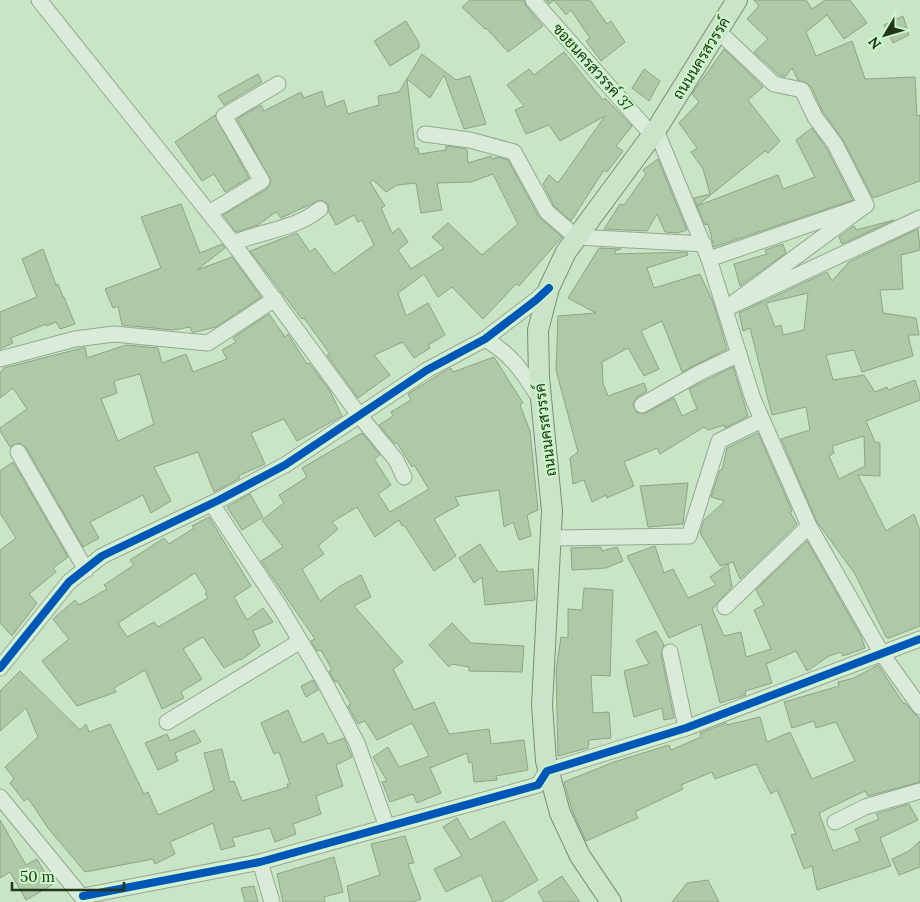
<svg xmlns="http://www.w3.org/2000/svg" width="920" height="902" font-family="Lora,Sarabun,serif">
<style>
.building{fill:#afc9a7;stroke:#8da486;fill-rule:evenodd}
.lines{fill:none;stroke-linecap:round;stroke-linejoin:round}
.minor-casing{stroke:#93a890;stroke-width:17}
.major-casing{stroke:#7b8e77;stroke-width:22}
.minor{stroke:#daebd9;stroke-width:15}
.major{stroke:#cbe3c9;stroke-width:20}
.cycleway-casing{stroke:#cbf8c9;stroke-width:11}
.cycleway{stroke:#0057b8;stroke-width:8}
.labels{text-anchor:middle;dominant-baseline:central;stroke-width:4;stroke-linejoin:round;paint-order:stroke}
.street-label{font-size:15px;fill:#213619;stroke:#cbf8c9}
</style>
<rect width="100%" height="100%" fill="#c8e5c6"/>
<g class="building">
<path d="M470 0H524L526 6 543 26 508 52 486 28 485 29 462 7Z"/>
<path d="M546 0H590L607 24 611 21 625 42 601 61 586 41 590 38 571 10 566 15 554 0 549 4Z"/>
<path d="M754 0H806L812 9 825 0H850L867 23 844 39 827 15 806 32 816 56 852 41 865 79 915 77 917 116 920 115V181L873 198 843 140 823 112 811 86 798 80 792 68 785 77 779 75 754 52 768 39 747 19 759 6Z"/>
<path d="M903 16 909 35 893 43 884 25Z"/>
<path d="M406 21 419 43V48L390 66 374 41Z"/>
<path d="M724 49 763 87 748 100 780 141 768 153 765 151 697 206 694 198 710 194 703 169 691 152 697 148 679 123 699 102 692 94Z"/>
<path d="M564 52 603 100 605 98 632 126 616 146 623 151 607 172 604 170 571 221 554 206 543 184 549 175 558 183 605 116 560 141 549 125 526 134 515 110 524 106 507 85 529 69 534 75Z"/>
<path d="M422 54 456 80 470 76 486 124 464 129 444 75 430 98 407 79 415 148H418L419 154 446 150V146L467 149 468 163 491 156 492 159 498 157 508 160 539 217 562 237 519 286 516 284 483 319 452 287 438 297 424 274 398 293 406 316 428 303 445 335 428 345 430 348 414 358 403 342 374 355 390 375 358 398 327 355 330 354 304 318 302 319 250 251 297 233 310 252 315 248 334 274 374 245 362 220 358 222 354 215 336 225 329 212 328 204 320 200 281 218 276 212 258 225 236 232 223 215 267 189 271 181 237 119 261 105 264 111 301 92 304 98 322 91 326 107 344 100 348 114 379 105 378 96 399 92ZM493 174 518 224 482 255 448 223 432 237 444 248 411 269 398 250 408 242 399 228 392 233 381 208 385 206 370 182 373 180 386 192 397 185 416 183 421 213 442 210 437 183 471 182Z"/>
<path d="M644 69 660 81 649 101 632 88Z"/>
<path d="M258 74 262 82 224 105 218 96Z"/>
<path d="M215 115 249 178 225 192 214 174 202 181 175 142Z"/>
<path d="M812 128 827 149 853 200 714 247 708 224 705 225 697 206 778 175 783 189 815 177 796 140Z"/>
<path d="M658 159 687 230 677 233 665 232 657 214 647 231 604 229 620 204 624 205 646 174 643 170Z"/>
<path d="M181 204 200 253 222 244 225 248 197 270 232 257 261 297 216 327 195 332H192L190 327 173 330 122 325 118 306 113 308 105 289 161 268 141 217Z"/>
<path d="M894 220 842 244 839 237 854 226 856 230Z"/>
<path d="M918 229 920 250 901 255 903 289 880 290 883 313 916 318 919 335H908L913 356 862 372 854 350 826 355 833 380 864 375 875 392 887 387 888 390 915 380 920 395V400L866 421 875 442 880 443V476L858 475 886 531 914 514 920 531V626L889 638 886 637 855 574 817 522 781 439 810 430 806 407 772 415 750 328 743 331 739 313 827 272 832 281 849 262ZM808 293 804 330 783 335 781 325 775 327 766 303ZM864 436 865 466 839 479 829 456 834 453 832 446Z"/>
<path d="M783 244 786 253 740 286 734 264 767 254 765 250Z"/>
<path d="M599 248 621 249 615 251V254L687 252 688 255 647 268 654 288 700 274 713 302 727 349 682 372 662 321 641 331 659 369 644 376 628 348 602 362 603 383 608 396 644 383 647 391 637 397 633 404 637 413H646L674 398 682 416 697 409 689 389 733 367 748 416 725 428V425L708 430 704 427 660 454 657 448 624 462 634 486 607 498 606 495 592 502 584 480 573 484 570 458 578 452 556 370 558 316 596 313 568 298Z"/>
<path d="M43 249 56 285 58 284 63 297H64L75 324 60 329 56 322 46 326V324L11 338 13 343 0 349V312L37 297 22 259Z"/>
<path d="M269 314 285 337 288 334 307 364 309 363 330 391 342 416 297 441 284 419 251 433 265 464 238 476 240 478 214 492 198 452 154 467 171 501 151 513 143 495 90 522 99 538 83 547 26 447 18 443 10 447 0 431V428L27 409 13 388 0 398V373L4 368 82 348 85 347 87 358 126 345 158 348 162 363 186 354 193 372 227 359 222 350 236 342 233 338ZM140 374 154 424 118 441 101 399 117 393 114 381Z"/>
<path d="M494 357 523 403 520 405 530 431 538 510 527 515 531 536 519 540 513 522 504 527 499 490 455 497 459 505 434 519 456 556 434 571 404 525 402 526 399 520 375 537 357 507 332 522 338 529 318 546 324 554 302 569 320 601 340 586 361 575 371 597 354 606 403 662 393 669 414 710 434 702 449 734 489 729 491 744 524 740 528 770 496 776 497 780 474 782 472 762 469 763 467 753 430 768 441 793 417 803 413 794 390 802 382 782 387 781 373 757 388 747 399 767 429 756 412 723 377 740 365 721 358 724 348 706 351 704 337 681 335 682 329 671 332 670 321 650 317 651 311 641 315 639 261 561 283 547 262 520 284 503 279 495 307 477 302 468 362 433 380 455 374 459 391 485 378 494 390 512 429 489 414 465 412 467 397 443 395 444 379 425 393 416 391 412 411 400 408 394 440 374 451 368 453 372Z"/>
<path d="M758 433 792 511 790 512 797 524 740 579 733 562 720 566 700 533 704 520 725 501 711 497 720 470H722L727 448Z"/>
<path d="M13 462 68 557 53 568 56 572 29 594 37 603 12 636 0 623V550L16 538 0 513V471Z"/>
<path d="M688 483 683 524 648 527 640 486Z"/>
<path d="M250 494 263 517 242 530 227 507Z"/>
<path d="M209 517 251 586 234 597 247 620 263 608 273 622 253 631 260 646 241 660 240 659 224 668 203 637 183 649 202 679 181 692 184 698 162 709 145 670 114 688 116 692 77 706 42 661 69 639 53 619 75 600 79 605 107 589 104 585 134 565 130 560 164 538 169 544 194 528 192 526ZM195 573 207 592 205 594 208 598 158 627 154 622 127 637 118 623Z"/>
<path d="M807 541 861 636 865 648 843 656 841 652 829 656 807 671 796 651 766 664 772 683 745 691 746 695 720 703 701 624 669 638 627 556 655 546 664 573 673 569 688 598 716 585 710 577 728 564 732 587 712 609 724 636 741 632 746 657 771 649 754 610 764 605 756 590Z"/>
<path d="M480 544 498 572 533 569 535 600 485 605 482 577 474 583 459 558Z"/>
<path d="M601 547 602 551 617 547 623 561 606 568 572 570 571 548Z"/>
<path d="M584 588 613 590 610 676 591 675 593 713 609 712 611 738 589 740 588 748 558 756 556 670 561 637 568 638V609L582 610Z"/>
<path d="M452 623 471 643 524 646 522 672 469 671V667L452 664 449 667 429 645Z"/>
<path d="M656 631 664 645 661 654 674 718 664 720 662 708 634 717 624 671 649 664 636 640Z"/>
<path d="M878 665 904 704 905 703 920 719V782L868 796 865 791 819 813 833 851 860 841 855 829 879 819 876 814 909 804 918 820 880 838 891 866 817 890 812 866 804 869 791 835 796 834 777 790 771 794 756 764 715 779 712 772 681 785 683 789 635 812 638 818 586 841 572 810 564 782 614 762 669 745 671 750 701 737 700 733 726 723 727 725 760 717 767 742 790 732 812 779 855 761 836 722 816 728 814 721 792 728 784 702 839 686 838 682 854 678Z"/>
<path d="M20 671 80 730 86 724 89 732 110 724 144 794 148 792 158 815 214 790 204 753 222 749 230 782 234 781 242 801 288 787 287 784H290L279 752 274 754 261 723 288 710 302 743 323 733 328 744 344 738 352 757 336 765 343 786 316 796 321 814 293 824 296 834 275 842 270 828 232 838 235 846 221 850 213 823 170 842 175 854 155 864 153 859 85 872 48 828 28 798 24 801 10 783 14 778 5 767 38 737 26 708 0 731V691Z"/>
<path d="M313 680 318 690 306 697 301 686Z"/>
<path d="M194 730 201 742 175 753 178 761 158 770 145 743 167 734 170 741Z"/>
<path d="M457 818 470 840 504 821 538 880 501 902H493L481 875 446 892 434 869 462 856 443 827Z"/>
<path d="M0 820 26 865 37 859 52 885 26 900 10 872 0 878Z"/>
<path d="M405 836 414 863 408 864 421 899 413 902H350L347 886 380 875 371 844Z"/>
<path d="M920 841V867L899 875 892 859 909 851Z"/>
<path d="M334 857 343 892 324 897 325 902H283L277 874Z"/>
<path d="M562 876 580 902H544L538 892Z"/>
<path d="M708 880 719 902H672L687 883Z"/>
<path d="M254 886 258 902H245L241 888Z"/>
</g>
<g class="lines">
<defs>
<g id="minor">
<path d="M39 0 233 243 359 415 396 460 404 477"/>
<path d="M533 0 652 135"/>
<path d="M718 31 774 84 802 90 815 117 835 144 866 205"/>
<path d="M656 130 709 259 753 399 809 526 882 654 920 707"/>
<path d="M425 134 470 140 514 152 547 212 576 237 704 244"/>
<path d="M209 213 262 181 224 116 278 84"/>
<path d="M233 243C262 231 296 229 320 209"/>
<path d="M709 259 866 205 725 309 920 218"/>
<path d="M485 339C513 355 523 373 540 399"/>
<path d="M0 359 75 339 114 334 208 343 275 299"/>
<path d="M642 405 699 373 739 354"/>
<path d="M18 452 86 570"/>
<path d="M212 504 280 607 323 679 357 743 387 827"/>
<path d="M552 538 689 536 719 441 762 420"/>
<path d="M725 607 809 526"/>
<path d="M670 652 686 728"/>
<path d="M0 668 69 582 102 556 219 500 285 465 427 370 485 339 536 300 549 288"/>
<path d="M167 722 299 642"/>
<path d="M0 797 86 902"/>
<path d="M835 822 865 807 920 791"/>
<path d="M260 862 272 902"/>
<path d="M83 896 260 862 538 785 547 771 686 728 920 639"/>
</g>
<path id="major" d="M611 902 580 856 560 813 546 761 542 705 552 511 539 377 538 330 549 288 566 252 656 130 737 0"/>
</defs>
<use href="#minor" class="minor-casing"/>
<use href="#major" class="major-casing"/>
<use href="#minor" class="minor"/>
<use href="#major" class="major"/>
<defs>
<g id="cycleway">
<path d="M0 668 69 582 102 556 219 500 285 465 427 370 485 339 536 300 549 288"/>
<path d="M83 896 260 862 538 785 547 771 686 728 920 639"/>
</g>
</defs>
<use href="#cycleway" class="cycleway-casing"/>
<use href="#cycleway" class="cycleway"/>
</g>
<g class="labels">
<g class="street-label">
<text transform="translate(701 58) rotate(-58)">ถนนนครสวรรค์</text>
<text transform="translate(593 67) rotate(48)">ซอยนครสวรรค์ 37</text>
<text transform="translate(545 430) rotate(-97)">ถนนนครสวรรค์</text>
</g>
</g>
<g transform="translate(885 35) rotate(232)" stroke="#cbf8c9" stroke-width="4" paint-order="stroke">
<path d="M0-4L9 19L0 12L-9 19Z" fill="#213619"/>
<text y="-8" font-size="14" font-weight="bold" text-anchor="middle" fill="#213619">N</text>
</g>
<path d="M12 882v8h112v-8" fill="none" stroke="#213619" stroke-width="2.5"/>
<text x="20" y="882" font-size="15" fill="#213619" stroke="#cbf8c9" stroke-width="4" paint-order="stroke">50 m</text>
</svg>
